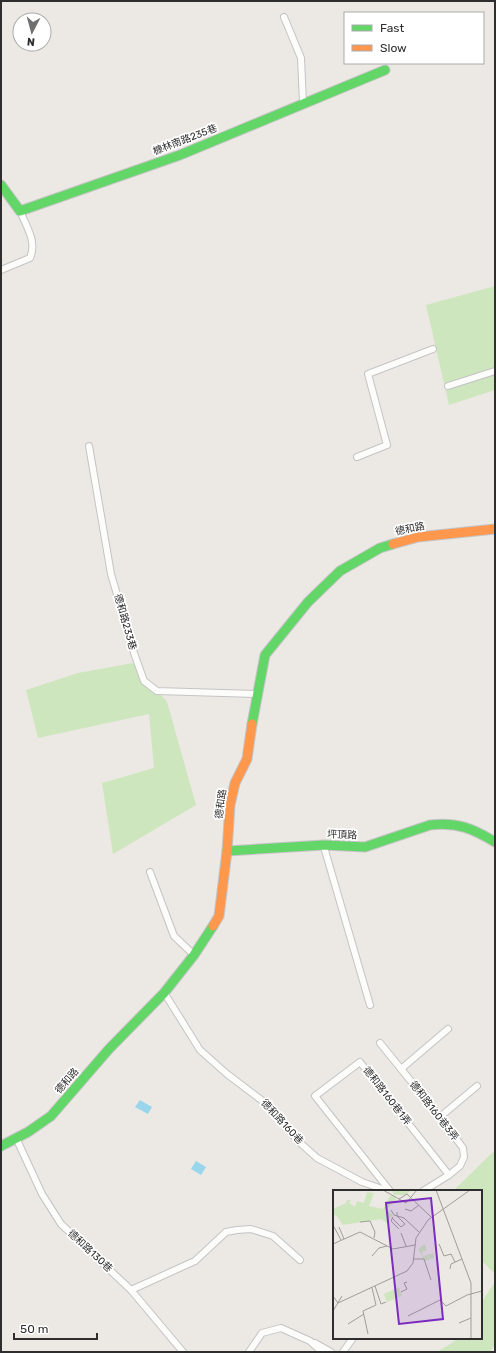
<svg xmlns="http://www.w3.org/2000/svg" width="496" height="1353" font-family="Rubik,'Noto Sans TC',sans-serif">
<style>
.green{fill:#cee6be}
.water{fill:#99d6ec}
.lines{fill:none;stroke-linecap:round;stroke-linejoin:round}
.lane-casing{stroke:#c5c4c5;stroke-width:8}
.fast-casing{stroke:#c5c4c5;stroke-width:11}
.slow-casing{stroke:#c5c4c5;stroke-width:11}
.lane{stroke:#fcfcfb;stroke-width:6}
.fast{stroke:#63d668;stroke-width:9}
.slow{stroke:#ff974d;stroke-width:9}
.labels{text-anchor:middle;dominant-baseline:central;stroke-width:3.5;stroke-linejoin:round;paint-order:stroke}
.street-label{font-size:10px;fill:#2e2e2e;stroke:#fff}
.inset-road{fill:none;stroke:#a09e9b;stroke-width:1}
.view{fill:#7b2cbf;fill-opacity:0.15;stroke:#7b2cbf;stroke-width:2}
.inset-edge{fill:none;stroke:#2e2e2e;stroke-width:2}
</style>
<rect width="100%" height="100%" fill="#ece8e4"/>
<g class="green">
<path d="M495 286V390L449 405 426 305Z"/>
<path d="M133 663 167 702 196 805 113 854 102 783 154 768 149 714 38 738 26 690 78 673Z"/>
<path d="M495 1150V1274L481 1260V1191H453Z"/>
<path d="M495 1282V1344L490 1352H437L455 1341 458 1338H481V1303Z"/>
</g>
<g class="water">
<path d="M140 1100 152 1107 148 1114 135 1107Z"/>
<path d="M196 1161 206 1167 201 1175 191 1169Z"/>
</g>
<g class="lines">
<defs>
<g id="lane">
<path d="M284 17 301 58 303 103"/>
<path d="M1 270 30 258C37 242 27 228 21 213"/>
<path d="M448 386 495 371"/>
<path d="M89 446 111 574 134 653 144 681 157 691 256 694"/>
<path d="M357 457 387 445 368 374 433 349"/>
<path d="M324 847 370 1005"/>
<path d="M150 872 174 936 193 954"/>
<path d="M165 994 200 1050 227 1074 268 1105 298 1141 317 1158 362 1182 388 1191"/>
<path d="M380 1043 440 1117 463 1148 464 1157 460 1166 449 1175 423 1191"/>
<path d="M401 1069 448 1029"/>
<path d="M440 1117 477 1086"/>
<path d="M17 1140 42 1194 61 1224 131 1290 183 1352"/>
<path d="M390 1191 315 1096 360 1062 449 1175"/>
<path d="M131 1290 195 1261 226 1232 237 1230 251 1229 273 1236 300 1260"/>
<path d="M315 1343 331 1352"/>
<path d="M249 1352 262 1333 281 1328 310 1341 322 1352"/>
<path d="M343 1352 353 1338"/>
</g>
<g id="fast">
<path d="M1 185 20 211 180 155 385 70"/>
<path d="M252 724 265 655 308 602 340 571 380 548 393 544"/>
<path d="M227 851 324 845 365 847 430 825C457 822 472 828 495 842"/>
<path d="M1 1146 28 1132 51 1116 109 1049 164 993 194 955 213 926"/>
</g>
<g id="slow">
<path d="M393 544 418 537 495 529"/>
<path d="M213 926 219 916 227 851 230 805 235 783 247 759 252 724"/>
</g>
</defs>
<use href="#lane" class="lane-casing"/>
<use href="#fast" class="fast-casing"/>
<use href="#slow" class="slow-casing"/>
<use href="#lane" class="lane"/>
<use href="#fast" class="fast"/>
<use href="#slow" class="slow"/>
</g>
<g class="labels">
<g class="street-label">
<text transform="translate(185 140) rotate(-21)">槺林南路235巷</text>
<text transform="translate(410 529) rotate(-12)">德和路</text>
<text transform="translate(125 622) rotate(74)">德和路233巷</text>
<text transform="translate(221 804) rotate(-82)">德和路</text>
<text transform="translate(342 835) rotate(2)">坪頂路</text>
<text transform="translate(67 1081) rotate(-49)">德和路</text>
<text transform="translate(387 1096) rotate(52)">德和路160巷1弄</text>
<text transform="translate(434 1111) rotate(52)">德和路160巷3弄</text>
<text transform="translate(282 1122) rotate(47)">德和路160巷</text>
<text transform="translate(90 1251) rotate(43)">德和路130巷</text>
</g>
</g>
<g transform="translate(333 1190)">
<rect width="149" height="149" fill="#ece8e4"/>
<path d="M59 0H77L74 5H61L63 9 54 19 60 25 54 33 48 29 10 35 3 25 0 26V19L13 13 14 10H18L16 13 22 17 24 11 31 13 34 2 41 3 36 16 50 19 57 6 61 5ZM92 54 94 60 89 62 90 66 100 63 101 68 92 71 85 59ZM66 97 69 106 54 112 51 104Z" fill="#cee6be"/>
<path class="inset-road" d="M50 0 73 13 84 0M103 0 138 93V149M66 9 74 4 98 27M72 19 78 21 86 15M58 20 61 25 71 28 86 42M60 27 58 31 66 39M59 28 68 37 72 34 64 26V22M27 32 37 31 42 42 41 48M0 35 8 50M6 37 11 49M68 43 73 56M0 54 27 42 60 59 82 55M106 54 111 66 118 64 122 72M39 66 46 58 54 56M81 69H91L98 90M117 79 118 74 129 69M42 96 48 114 53 112M68 102 74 99 71 93 74 92M0 106 5 113 74 81 80 73 83 48 95 30 137 0M0 121 9 106M75 126 107 110 113 116 134 105 149 101M126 133 138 128M15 134 31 124M35 144 30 121 43 115 39 98"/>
<path class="view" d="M98 8 110 129 66 134 53 13Z"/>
<rect width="149" height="149" class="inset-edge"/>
</g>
<rect width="496" height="1353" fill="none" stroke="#2e2e2e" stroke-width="4"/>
<rect x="344" y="12" width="140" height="52" fill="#ffffff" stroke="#ababab"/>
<rect x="352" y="25" width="20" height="6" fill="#63d668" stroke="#ababab"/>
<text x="380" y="32" font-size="12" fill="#2e2e2e">Fast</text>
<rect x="352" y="45" width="20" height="6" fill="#ff974d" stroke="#ababab"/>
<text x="380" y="52" font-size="12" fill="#2e2e2e">Slow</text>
<g transform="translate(32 32) rotate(186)"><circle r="19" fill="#ffffff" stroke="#ababab"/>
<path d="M0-3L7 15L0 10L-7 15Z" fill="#706f6e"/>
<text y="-6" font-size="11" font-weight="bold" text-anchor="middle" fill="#2e2e2e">N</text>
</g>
<path d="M14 1333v6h83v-6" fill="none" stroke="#2e2e2e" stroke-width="2"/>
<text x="20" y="1333" font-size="12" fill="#2e2e2e" stroke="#ffffff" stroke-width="3" paint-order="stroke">50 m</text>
</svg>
